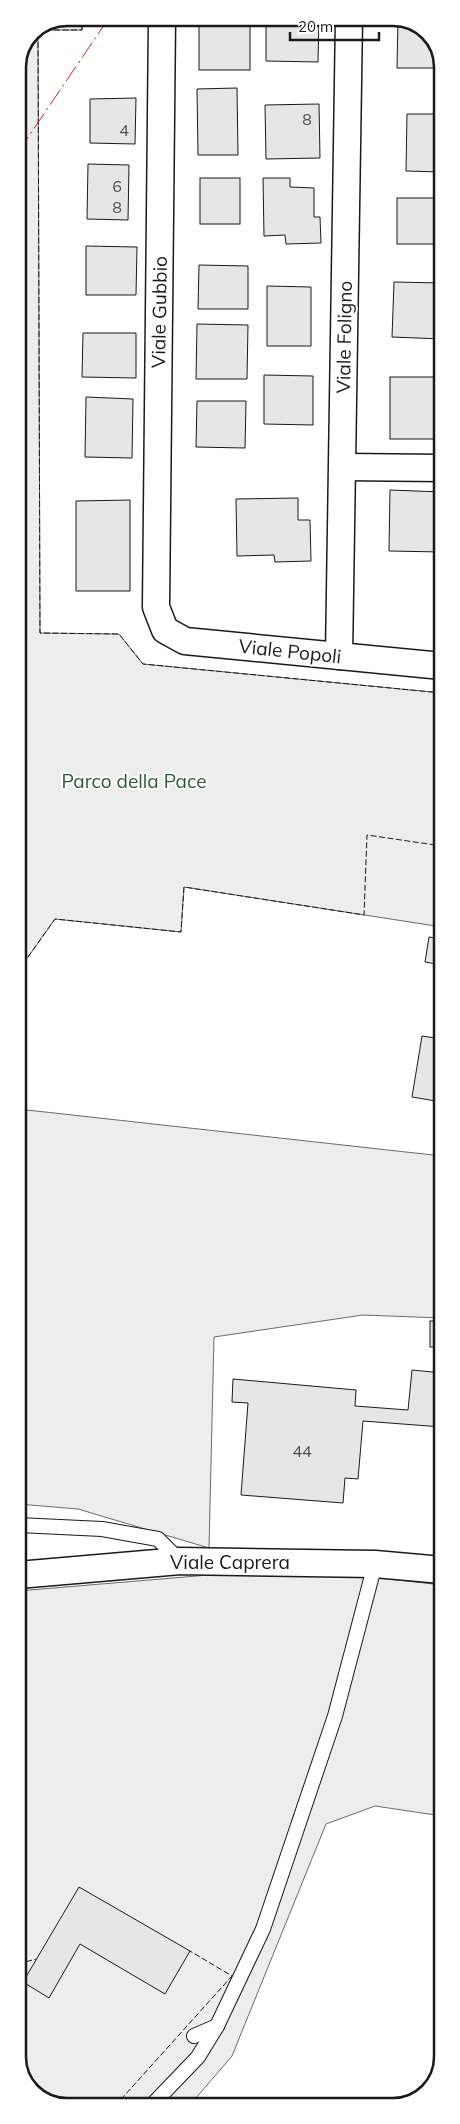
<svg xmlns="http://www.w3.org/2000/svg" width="460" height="2124" font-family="Mulish,sans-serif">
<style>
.built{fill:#ededed;stroke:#6a6a6a}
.building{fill:#e6e6e6;stroke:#1a1a1a}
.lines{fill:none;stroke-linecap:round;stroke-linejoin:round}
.service-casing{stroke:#1a1a1a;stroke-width:16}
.minor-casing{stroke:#1a1a1a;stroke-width:29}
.service{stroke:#fff;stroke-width:14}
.minor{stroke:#fff;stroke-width:26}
.fence{stroke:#1a1a1a;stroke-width:1;stroke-dasharray:6 2.5;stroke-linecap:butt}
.power{stroke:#c62828;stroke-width:1;stroke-dasharray:18 4 2.5 4;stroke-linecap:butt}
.labels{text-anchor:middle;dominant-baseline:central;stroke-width:4;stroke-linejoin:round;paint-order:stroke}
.number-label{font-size:16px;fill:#4d4d4d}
.street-label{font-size:19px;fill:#1a1a1a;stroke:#fff}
.park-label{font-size:19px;fill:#2b5a34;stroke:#fff}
.rim{fill:none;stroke:#1a1a1a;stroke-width:2.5}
</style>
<rect width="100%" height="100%" fill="#fff"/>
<g class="built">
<path d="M67 18H82V30H38L40 633 119 634 143 664 442 693V927L184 887 181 932 55 919 18 971V67L32 32Z"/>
<path d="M18 1109 442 1156V1318L363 1315 214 1337 209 1548 78 1509 18 1504Z"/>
<path d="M256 1571 346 1574 442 1585V1816L375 1806 326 1824 232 2056 189 2106H61L32 2092 18 2064V1591Z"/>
</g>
<g class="building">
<path d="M266 18H319L318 62 266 61Z"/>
<path d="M398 18 428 32 442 60V68H397Z"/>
<rect x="199" y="19" width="51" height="51"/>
<path d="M237 88 238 155H198L197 89Z"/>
<path d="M136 98 135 144 90 143V99Z"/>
<path d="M319 104 320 158 266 159 265 105Z"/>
<path d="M407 114H442V172L406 171Z"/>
<path d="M88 164 129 165 128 220 87 219Z"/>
<rect x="200" y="178" width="40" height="46"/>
<path d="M263 178H290V187L314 188V217H320L321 243 286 244 285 235 264 236Z"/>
<rect x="397" y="198" width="45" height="46"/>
<path d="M86 246 137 247 136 295H86Z"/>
<path d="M199 265 248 266V309H198Z"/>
<path d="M394 282 442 283V339L392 337Z"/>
<path d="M267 286 311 287V346H267Z"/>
<path d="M197 324 248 325 247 379H196Z"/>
<path d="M83 333H136V378L82 377Z"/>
<path d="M264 375 313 376V425L264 424Z"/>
<rect x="390" y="377" width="52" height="62"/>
<path d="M86 397 133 399 132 458 85 457Z"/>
<path d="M197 401H246L245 448 196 447Z"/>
<path d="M390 490 442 492V552L389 551Z"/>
<path d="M298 498V520H310L311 561 275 562 274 555 237 556 236 499Z"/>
<path d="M130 500V591H76V501Z"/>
<path d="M429 937 442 939V965L425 962Z"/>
<path d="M422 1036 442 1039V1102L412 1097Z"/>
<rect x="430" y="1321" width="12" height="26"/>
<path d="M412 1370 442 1373V1427L363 1421 358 1479 345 1478 343 1503 241 1495 248 1403 232 1402 233 1379 356 1390 355 1406 408 1410Z"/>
<path d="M79 1887 190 1951 165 1994 80 1944 49 1998 23 1982Z"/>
</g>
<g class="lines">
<defs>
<g id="service">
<path d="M18 1525 102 1529 158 1539 180 1561"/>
<path d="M194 2036 217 2026"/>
<path d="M151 2106 198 2057 217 2026 263 1929 335 1716 375 1564"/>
</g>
<g id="minor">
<path d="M162 18 156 607 165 630 185 641 442 666"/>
<path d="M343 467 442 468"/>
<path d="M339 656 349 18"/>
<path d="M18 1575 180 1561 375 1564 442 1570"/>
</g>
</defs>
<use href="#service" class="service-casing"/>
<use href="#minor" class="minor-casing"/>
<use href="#service" class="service"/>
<use href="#minor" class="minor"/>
<g class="fence">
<path d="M82 18V30H38L40 633 119 634 143 664 442 693"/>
<path d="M18 971 55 919 181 932 184 887 364 915 367 835 442 846"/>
<path d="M18 1964 36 1959"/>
<path d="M115 2106 232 1976 190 1951"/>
</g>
<path class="power" d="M18 152 109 18"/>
</g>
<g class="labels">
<g class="number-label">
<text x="307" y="119">8</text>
<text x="124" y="130">4</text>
<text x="117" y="186">6</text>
<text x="117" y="207">8</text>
<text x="302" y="1451">44</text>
</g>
<g class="street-label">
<text transform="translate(159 312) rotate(-89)">Viale Gubbio</text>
<text transform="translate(344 337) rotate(-89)">Viale Foligno</text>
<text transform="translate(290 651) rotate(6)">Viale Popoli</text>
<text x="230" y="1562">Viale Caprera</text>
</g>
<g class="park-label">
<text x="134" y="781">Parco della Pace</text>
</g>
</g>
<path d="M0 0H460V2124H0ZM67 26H393A41 41 0 0 1 434 67V2057A41 41 0 0 1 393 2098H67A41 41 0 0 1 26 2057V67A41 41 0 0 1 67 26Z" fill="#fff" fill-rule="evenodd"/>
<path class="rim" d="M67 26H393A41 41 0 0 1 434 67V2057A41 41 0 0 1 393 2098H67A41 41 0 0 1 26 2057V67A41 41 0 0 1 67 26Z"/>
<path d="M290 32v8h89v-8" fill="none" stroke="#1a1a1a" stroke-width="2.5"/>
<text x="298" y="32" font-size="15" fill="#1a1a1a" stroke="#ffffff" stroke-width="4" paint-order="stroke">20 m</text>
</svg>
